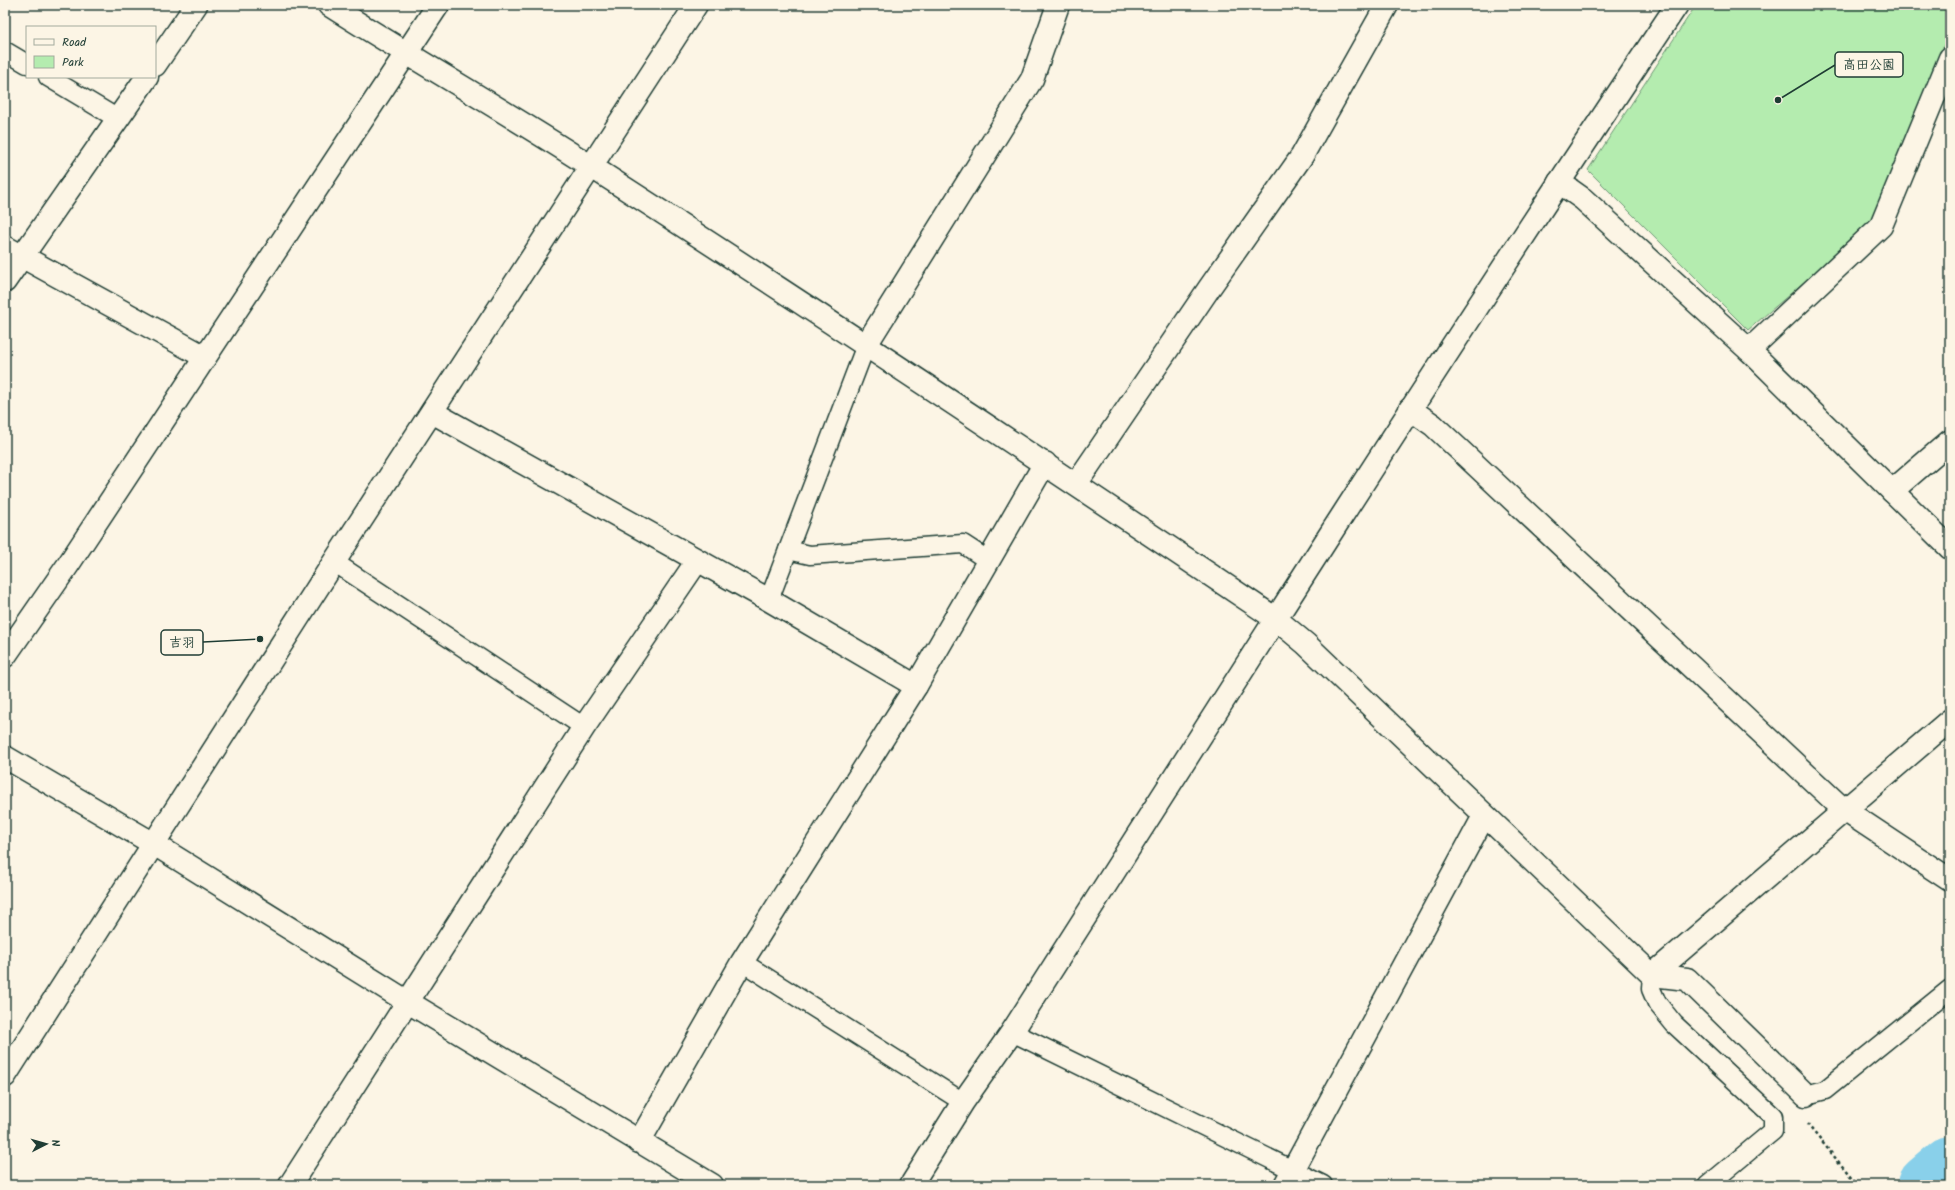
<svg xmlns="http://www.w3.org/2000/svg" width="1955" height="1190" font-family="Kalam,'Klee One',sans-serif">
<style>
.green{fill:#b4ecaf;stroke:#6a9472}
.lines{fill:none;stroke-linecap:round;stroke-linejoin:round}
.river{stroke:#89d0ea;stroke-width:60}
.lane-casing{stroke:#1f3d34;stroke-width:21}
.street-casing{stroke:#1f3d34;stroke-width:25}
.secondary-casing{stroke:#1f3d34;stroke-width:25}
.path{stroke:#1f3d34;stroke-width:2.5;stroke-dasharray:3 3;stroke-linecap:butt}
.lane{stroke:#fcf5e5;stroke-width:18}
.street{stroke:#fcf5e5;stroke-width:22}
.secondary{stroke:#fcf5e5;stroke-width:22}
.leader{fill:none;stroke:#1f3d34;stroke-width:1.5}
.callout-dot{fill:#1f3d34;stroke:#fcf5e5;stroke-width:1.5}
.callout{fill:#fcf5e5;stroke:#1f3d34;stroke-width:1.5}
.callout-label{font-size:13px;text-anchor:middle;font-weight:bold;fill:#1f3d34}
</style>
<rect width="100%" height="100%" fill="#fcf5e5"/>
<filter id="ink" filterUnits="userSpaceOnUse"><feTurbulence type="fractalNoise" baseFrequency=".025" numOctaves="2"/><feDisplacementMap in="SourceGraphic" scale="8" xChannelSelector="R" yChannelSelector="G"/><feConvolveMatrix kernelMatrix="1 2 1 2 8 2 1 2 1" color-interpolation-filters="sRGB"/></filter>
<g filter="url(#ink)">
<path class="green" d="M1696 5H1950V30L1873 223 1748 330 1588 170Z"/>
<g class="lines">
<path class="river" d="M1928 1185 1950 1166"/>
<defs>
<g id="lane">
<path d="M5 51 27 64"/>
<path d="M48 77 118 119"/>
<path d="M788 550 810 555 963 544 989 561"/>
<path d="M334 562 584 727"/>
<path d="M769 600 866 345"/>
<path d="M742 962 963 1102"/>
<path d="M1652 975 1651 989 1657 1003 1674 1024 1773 1116V1131L1708 1185"/>
<path d="M1012 1032 1323 1185"/>
<path d="M1806 1095 1825 1090 1950 989"/>
</g>
<g id="street">
<path d="M329 5C417 61 507 112 595 169 824 316 1050 467 1276 619L1306 644 1652 975 1687 979 1806 1095"/>
<path d="M155 65 196 5"/>
<path d="M1559 182 1583 199 1749 350 1950 548"/>
<path d="M5 247 205 357"/>
<path d="M5 281 147 77"/>
<path d="M866 345 1032 79 1058 5"/>
<path d="M1749 350 1881 226 1950 58"/>
<path d="M1410 409 1433 425 1843 809 1950 880"/>
<path d="M432 412 769 600 916 686"/>
<path d="M1076 484 1210 287 1302 156 1387 5"/>
<path d="M1892 491 1950 441"/>
<path d="M5 656 68 565 438 5"/>
<path d="M5 757 154 844 408 1002 712 1185"/>
<path d="M1652 975 1950 720"/>
<path d="M639 1142 742 962 916 686 1045 463"/>
<path d="M290 1185 584 727 697 561"/>
<path d="M911 1185 963 1102 1012 1032C1231 688 1450 344 1677 5"/>
<path d="M1285 1185 1484 816"/>
</g>
<path id="secondary" d="M5 1076 334 562 696 5"/>
</defs>
<use href="#lane" class="lane-casing"/>
<use href="#street" class="street-casing"/>
<use href="#secondary" class="secondary-casing"/>
<path class="path" d="M1807 1124 1858 1185"/>
<use href="#lane" class="lane"/>
<use href="#street" class="street"/>
<use href="#secondary" class="secondary"/>
</g>
</g>
<path class="leader" d="M1778 100L1835 65M260 639L203 642"/>
<g class="callout-dot">
<circle cx="1778" cy="100" r="4"/>
<circle cx="260" cy="639" r="4"/>
</g>
<g class="callout">
<rect x="1835" y="52" width="68" height="25" rx="4"/>
<rect x="161" y="630" width="42" height="25" rx="4"/>
</g>
<g class="callout-label">
<text x="1869" y="69">高田公園</text>
<text x="182" y="647">吉羽</text>
</g>
<rect width="1955" height="1190" fill="none" stroke="#fcf5e5" stroke-width="20"/>
<rect x="10" y="10" width="1935" height="1170" fill="none" stroke="#1f3d34" stroke-width="1.5" filter="url(#ink)"/>
<rect x="26" y="26" width="130" height="52" fill="#fcf5e5" stroke="#a4ab9e"/>
<rect x="34" y="39" width="20" height="6" fill="#fcf5e5" stroke="#a4ab9e"/>
<text x="62" y="46" font-size="12" fill="#1f3d34">Road</text>
<rect x="34" y="56" width="20" height="12" fill="#b4ecaf" stroke="#a4ab9e"/>
<text x="62" y="66" font-size="12" fill="#1f3d34">Park</text>
<g transform="translate(46 1144) rotate(84)" stroke="#fcf5e5" stroke-width="3" paint-order="stroke">
<path d="M0-3L7 15L0 10L-7 15Z" fill="#1f3d34"/>
<text y="-6" font-size="11" font-weight="bold" text-anchor="middle" fill="#1f3d34">N</text>
</g>
</svg>
